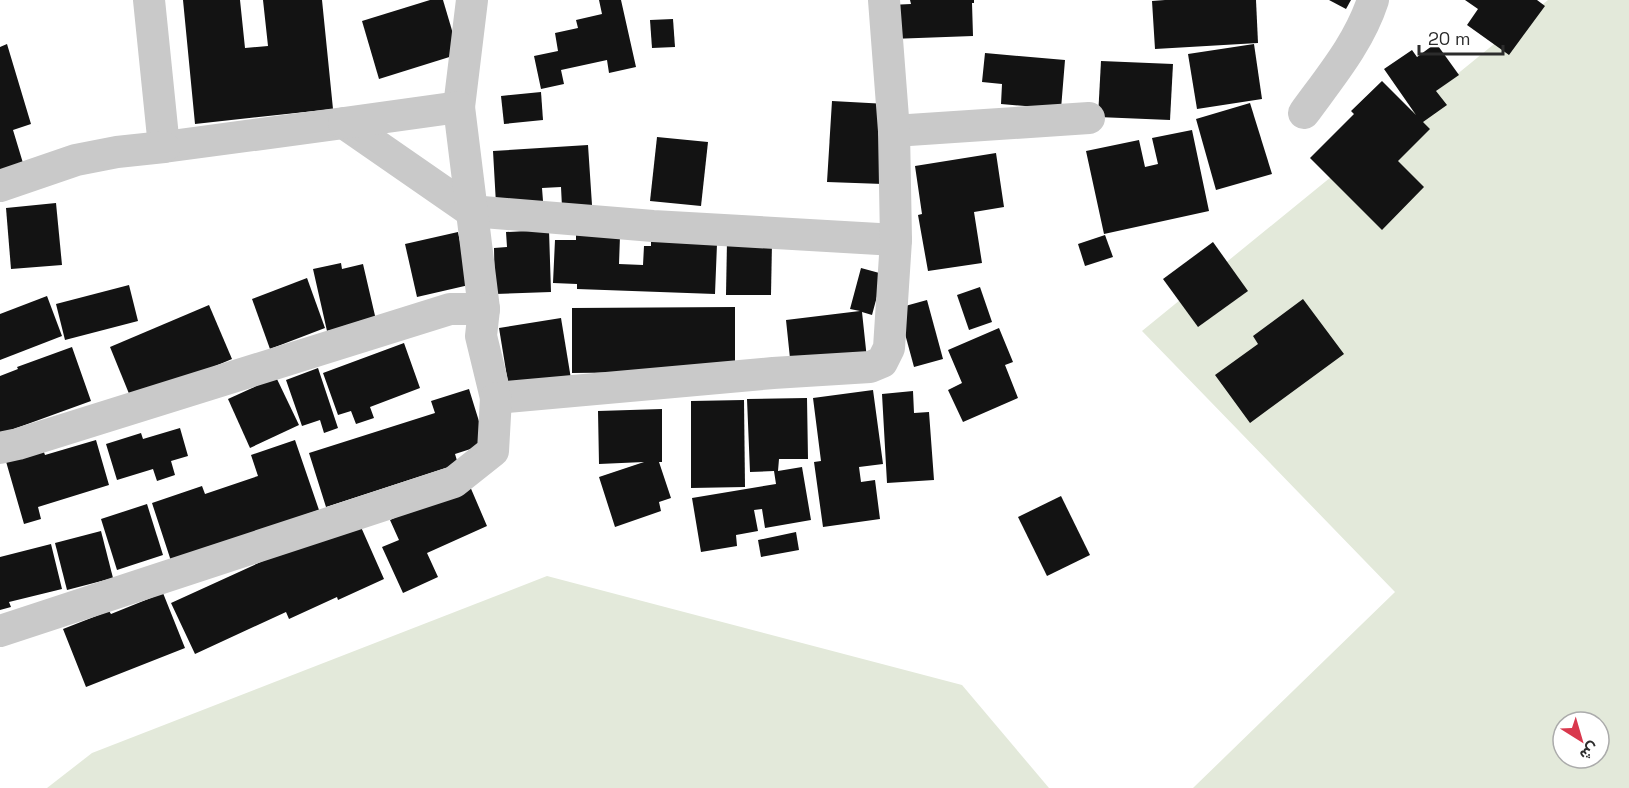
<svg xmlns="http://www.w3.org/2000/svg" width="1629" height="788" font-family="'Space Grotesk',Vazirmatn,sans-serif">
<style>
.green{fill:#e3e9da;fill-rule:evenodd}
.building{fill:#131313}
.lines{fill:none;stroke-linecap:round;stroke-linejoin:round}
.street{stroke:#c9c9c9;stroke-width:32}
</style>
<rect width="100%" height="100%" fill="#fff"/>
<g class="green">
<path d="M1548 0H1629V788H1193L1395 592 1142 331ZM1563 722H1599V758H1563Z"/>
<path d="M547 576 962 685 1049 788H47L92 753Z"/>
</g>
<g class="building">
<path d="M183 0H240L245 48 268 46 263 0H322L333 109 195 124Z"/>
<path d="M430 0H443L459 54 379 79 362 21Z"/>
<path d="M599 0H621L636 67 609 73 607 60 561 70 564 84 541 89 534 56 558 51 555 33 578 28 576 20 602 14Z"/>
<path d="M910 0H974V3H972L973 36 891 39 890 5 911 4Z"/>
<path d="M1165 0H1256L1258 43 1155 49 1152 1Z"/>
<path d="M1329 0H1351L1346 9Z"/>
<path d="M1465 0H1537L1545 6 1509 55 1467 25 1478 9Z"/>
<path d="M673 19 675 47 652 48 650 20Z"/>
<path d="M1436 43 1459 75 1436 91 1447 105 1423 122 1430 129 1398 161 1424 187 1382 230 1310 158 1354 114 1351 111 1382 81 1416 115 1384 69 1412 50 1417 57Z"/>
<path d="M7 44 31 124 13 130 26 173 0 181V47Z"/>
<path d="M1254 44 1262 99 1197 109 1188 54Z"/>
<path d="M985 53 1065 60 1061 109 1001 104 1002 84 982 82Z"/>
<path d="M1101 61 1173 64 1170 120 1098 117Z"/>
<path d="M541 92 543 120 504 124 501 96Z"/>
<path d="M832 101 887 104 883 184 827 182Z"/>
<path d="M1250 103 1272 174 1216 190 1196 119Z"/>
<path d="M1192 130 1209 211 1104 234 1086 151 1139 140 1145 167 1158 164 1152 138Z"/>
<path d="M657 137 708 142 701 206 650 201Z"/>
<path d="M588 145 592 205 562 207 561 187 542 188 543 201 496 204 493 151Z"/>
<path d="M996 153 1004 207 974 212 982 263 928 271 918 215 922 214 915 166Z"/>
<path d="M56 203 62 265 11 269 6 208Z"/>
<path d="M549 230 551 292 495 294 494 248 507 247 506 232Z"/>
<path d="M458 232 469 285 417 297 405 244Z"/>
<path d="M576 234 620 236 619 264 643 265 644 246H651V241L717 244 715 294 577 289V284L553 283 555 240H576Z"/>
<path d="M1105 235 1113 257 1085 266 1078 244Z"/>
<path d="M727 241 772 242 771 295H726Z"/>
<path d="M1213 242 1248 291 1198 327 1163 279Z"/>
<path d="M341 263 342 269 363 264 376 320 327 331 313 269Z"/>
<path d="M861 268 883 274 872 315 862 312 867 359 791 368 786 320 860 311 850 309Z"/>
<path d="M307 278 325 328 270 349 252 299Z"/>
<path d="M129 285 138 321 65 340 56 304Z"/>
<path d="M980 287 992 322 969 330 957 295Z"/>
<path d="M47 296 62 336 0 360V314Z"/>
<path d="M1303 299 1344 354 1250 423 1215 375 1258 344 1253 336Z"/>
<path d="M927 300 943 359 914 367 898 308Z"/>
<path d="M209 305 232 359 132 401 110 347Z"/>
<path d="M735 307V371L572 373V308Z"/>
<path d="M561 318 571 379 509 389 499 328Z"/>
<path d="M999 328 1013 362 1005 365 1018 398 963 422 948 390 962 383 948 350Z"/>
<path d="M404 343 420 388 370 407 374 418 356 424 351 411 338 415 323 373Z"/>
<path d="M72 347 91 401 0 434V376L18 369 17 367Z"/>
<path d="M318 368 338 428 324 433 320 420 302 426 286 380Z"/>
<path d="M276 377 299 425 250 448 228 399Z"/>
<path d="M469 389 486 444 455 454 458 464 326 507 309 453 435 413 431 401Z"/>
<path d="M873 390 883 464 859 467 861 482 875 480 880 519 823 527 814 462 821 461 813 398Z"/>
<path d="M913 391 914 413 929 412 934 480 887 483 882 394Z"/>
<path d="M807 398 808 459H779L778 471 802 467 811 520 765 528 762 509 754 510 758 531 736 535 737 546 701 552 692 498 776 484 774 471 750 472 747 399Z"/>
<path d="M744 400 745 487 691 488V401Z"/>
<path d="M662 409V462H659L671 498 659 502 661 511 615 527 599 477 644 462 599 464 598 411Z"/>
<path d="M180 428 188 456 171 461 175 475 157 481 153 469 117 480 106 444 141 433 143 439Z"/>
<path d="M96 440 109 485 38 507 41 519 24 524 5 458 42 447 45 455Z"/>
<path d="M295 440 319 510 171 561 152 503 202 486 205 494 258 476 251 455Z"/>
<path d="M469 484 487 526 427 553 438 577 403 593 382 547 399 540 390 520Z"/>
<path d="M1061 496 1090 555 1047 576 1018 517Z"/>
<path d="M147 504 163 555 117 570 101 519Z"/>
<path d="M357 518 384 579 338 600 337 597 289 619 286 612 195 654 171 603Z"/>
<path d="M101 531 113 578 67 590 55 543Z"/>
<path d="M796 532 799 550 761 557 758 540Z"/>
<path d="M51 544 62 589 9 602 11 607 0 610V557Z"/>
<path d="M163 593 185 648 86 687 63 629 109 611 111 614Z"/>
</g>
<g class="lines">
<g class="street">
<path d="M149 0 164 147 344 123 471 211 653 226 896 240"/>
<path d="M459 107 472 0"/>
<path d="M1304 113C1330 77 1359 43 1373 0"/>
<path d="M344 123 459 107 484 309"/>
<path d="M894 131 1089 118"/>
<path d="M0 186 76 160 117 152 164 147"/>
<path d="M0 448 18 444 450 309H484L481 336 496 398 773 373 870 367 882 362 889 348 896 240 894 131 884 0"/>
<path d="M0 631 454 482 493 451 496 398"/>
</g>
</g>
<g transform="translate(1581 740) rotate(143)"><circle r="28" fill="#ffffff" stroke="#ababab" stroke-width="1.5"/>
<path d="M0-4.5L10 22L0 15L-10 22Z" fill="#d9384d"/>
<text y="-9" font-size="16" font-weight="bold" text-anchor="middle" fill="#2c2c2c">ش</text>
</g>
<path d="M1419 45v9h84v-9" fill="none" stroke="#2c2c2c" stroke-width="3"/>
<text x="1428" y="45" font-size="18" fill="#2c2c2c" stroke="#ffffff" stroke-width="4.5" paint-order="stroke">20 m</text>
</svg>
